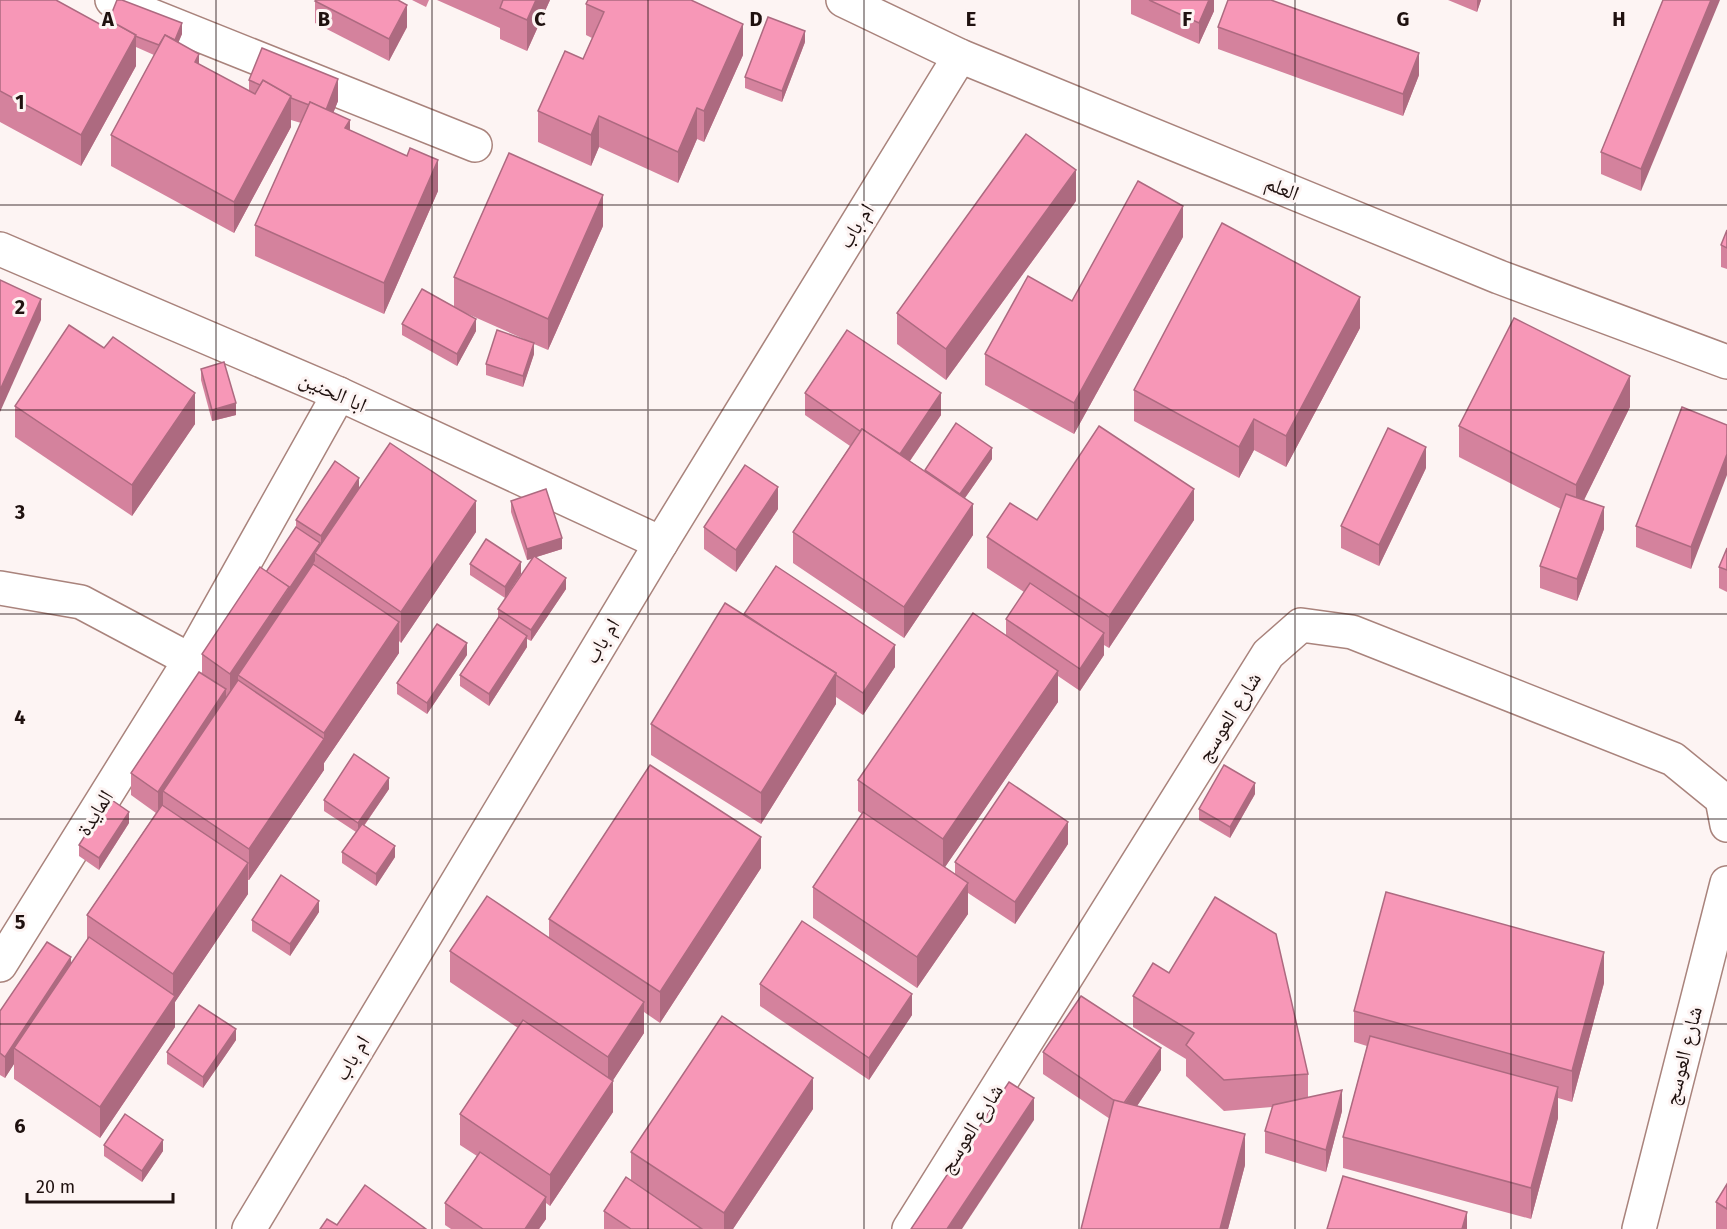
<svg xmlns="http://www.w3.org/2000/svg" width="1727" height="1229" font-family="'Fira Sans','Noto Naskh Arabic',sans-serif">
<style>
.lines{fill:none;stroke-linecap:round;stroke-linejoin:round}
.minor-casing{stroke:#a9837c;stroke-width:36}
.minor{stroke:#fff;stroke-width:33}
.wall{fill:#d4829d}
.shaded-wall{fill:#ad6a80}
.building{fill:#f797b7;stroke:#ad6a80;stroke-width:1.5}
.grid{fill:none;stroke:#1f110f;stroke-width:1.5;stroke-opacity:0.55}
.labels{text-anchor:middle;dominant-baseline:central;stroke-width:6;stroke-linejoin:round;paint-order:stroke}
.street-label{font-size:21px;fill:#1f110f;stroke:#fdf4f3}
.grid-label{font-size:20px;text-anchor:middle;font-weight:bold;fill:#1f110f;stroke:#fdf4f3;stroke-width:6;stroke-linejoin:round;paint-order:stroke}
</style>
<rect width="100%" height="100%" fill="#fdf4f3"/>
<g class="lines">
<defs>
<g id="minor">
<path d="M112 0 475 145"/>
<path d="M843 0 960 56 1499 277 1727 362"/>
<path d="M0 249 339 394 661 543"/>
<path d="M0 588 81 602 190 660"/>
<path d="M0 965 190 660 339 394"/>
<path d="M249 1229 661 543 960 56"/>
<path d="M909 1229 1268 654 1301 625 1352 632 1673 759 1722 799 1727 825"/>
<path d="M1639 1229 1727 883"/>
</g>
</defs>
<use href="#minor" class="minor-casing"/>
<use href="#minor" class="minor"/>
</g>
<g class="wall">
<path d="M0 0 105 27 182 34 178 42 199 64 249 91V80L338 101 333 113 350 130 438 191 384 314 255 256V225L301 123 291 120V127L234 233 111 166V135L154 55 136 47V66L81 166 0 122Z"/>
<path d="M412 0H429L426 7Z"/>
<path d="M437 0H550L527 51 500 39V28Z"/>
<path d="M1131 0H1214V11L1199 44 1131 14Z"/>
<path d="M1448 0H1481L1477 12Z"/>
<path d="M1663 0 1641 191 1601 174V152Z"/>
<path d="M315 1 407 27 389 61 315 23Z"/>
<path d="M586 4 743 55 704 142 697 139 678 183 599 147 591 166 538 142V111L583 59 592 38 586 35Z"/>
<path d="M1218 27 1419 75 1403 116 1218 49Z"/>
<path d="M805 42 782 102 745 88V77Z"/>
<path d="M1076 201 946 380 897 344V313Z"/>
<path d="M603 226 548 350 534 344V354L523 387 486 375V364L524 339 461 311 476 331 457 366 402 335V324L454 307V277Z"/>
<path d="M1727 230V269L1721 267V245Z"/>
<path d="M1183 237 1074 434 985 385V354L1072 301Z"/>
<path d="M1360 328 1286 467 1254 450 1239 478 1134 421V390Z"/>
<path d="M201 369 236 415 212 421 201 380Z"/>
<path d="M805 393 941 415 910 461 925 471 992 459 965 498 973 535 904 638 793 563V532L850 446 805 415Z"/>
<path d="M15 406 195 424 132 516 15 437Z"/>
<path d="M1630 407 1584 500 1604 529 1577 601 1540 588V566L1561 509 1459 457V426Z"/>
<path d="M1727 425 1691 569 1636 547V526Z"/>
<path d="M1426 468 1379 566 1341 548V526Z"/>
<path d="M359 487 476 532 401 643 399 641V653L324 763V770L249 880H248V894L175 1002V1027L100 1138 14 1079V1064L5 1078 0 1075V1011L71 964 87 940V915L156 813 131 795V773L202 673V654L266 572 296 528V520Z"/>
<path d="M511 501 562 549 536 557 566 589 531 641 527 639V647L489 706 460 686V675L498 617V609L532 559 527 560 511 512Z"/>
<path d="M778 509 736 572 704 549V527Z"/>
<path d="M1037 520H1194L1109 648 1104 645V655L1080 691 1058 676V702L945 867 955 874V862L1068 844 1015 924 968 893V914L917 988 813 918V887L862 814 858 811V780L1006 635V619L1024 592 987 568V537Z"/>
<path d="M1727 548V592L1719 588V567Z"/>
<path d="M470 564 521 574 505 598 470 575Z"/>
<path d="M744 614 895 667 863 715 836 697V704L761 824 651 755V724L744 615Z"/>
<path d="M467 655 427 714 397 694V683Z"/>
<path d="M389 789 364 826 395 857 376 886 342 863V852L356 832 324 811V800Z"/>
<path d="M1255 794 1230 838 1199 820V809Z"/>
<path d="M129 823 99 870 79 856V845Z"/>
<path d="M761 868 660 1023 644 1012V1033L613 1080V1112L550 1206 546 1203V1219L539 1229H451L445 1225V1203L477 1156 460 1145V1114L518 1028 450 982V951L549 937V919Z"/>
<path d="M319 912 290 956 252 931V920Z"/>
<path d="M1604 983 1572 1102 1558 1098V1118L1531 1219 1343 1168V1137L1367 1046 1354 1042V1011Z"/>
<path d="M760 984 912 1015 869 1080 760 1006Z"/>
<path d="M1133 996 1308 1074V1097L1342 1111 1326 1172 1265 1153V1131L1273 1107 1224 1111 1186 1076V1059L1133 1027Z"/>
<path d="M236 1040 203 1088 167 1064V1052Z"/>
<path d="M1043 1052 1161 1070 1137 1106 1245 1165 1228 1229H1081L1110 1119 1043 1074Z"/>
<path d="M813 1109 733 1229H604V1211L631 1181V1152Z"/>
<path d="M104 1145 163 1151 142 1182 104 1156Z"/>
<path d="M1727 1184V1229H1716V1202Z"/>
</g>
<g class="shaded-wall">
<path d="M536 0H550L527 51V20Z"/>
<path d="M1209 0H1214V11L1199 44V23Z"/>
<path d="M1477 0H1481L1477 12Z"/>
<path d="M1711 0H1720L1641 191V169Z"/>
<path d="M407 5V27L389 61V39Z"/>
<path d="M182 23V34L171 61V50Z"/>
<path d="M743 24V55L704 142V111Z"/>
<path d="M805 31V42L782 102V91Z"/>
<path d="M136 35V66L81 166V135Z"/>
<path d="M1419 53V75L1403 116V94Z"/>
<path d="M199 54V85L195 62Z"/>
<path d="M338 79V101L325 134V112Z"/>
<path d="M291 96V127L234 233V202Z"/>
<path d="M697 108V139L678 183V152Z"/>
<path d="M599 116V147L591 166V135Z"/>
<path d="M350 120V151L345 128Z"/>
<path d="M438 160V191L384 314V283Z"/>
<path d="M1076 170V201L946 380V349Z"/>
<path d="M603 195V226L548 350V319Z"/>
<path d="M1183 206V237L1074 434V403Z"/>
<path d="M1360 297V328L1286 467V436Z"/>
<path d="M41 299V320L0 412V390Z"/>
<path d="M476 319V331L457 366V354Z"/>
<path d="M534 343V354L523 387V376Z"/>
<path d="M1630 376V407L1576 516V485Z"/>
<path d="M195 393V424L132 516V485Z"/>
<path d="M941 393V415L898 478V456Z"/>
<path d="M236 403V415L212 421V410Z"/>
<path d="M1254 419V450L1239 478V447Z"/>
<path d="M1426 447V468L1379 566V545Z"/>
<path d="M992 448V459L960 505V494Z"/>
<path d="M1727 454V475L1691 569V547Z"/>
<path d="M359 478V489L321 548V536Z"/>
<path d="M778 487V509L736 572V550Z"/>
<path d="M1194 489V520L1109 648V617Z"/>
<path d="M476 501V532L401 643V612Z"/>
<path d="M973 504V535L904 638V607Z"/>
<path d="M1604 507V529L1577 601V579Z"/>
<path d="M562 538V549L527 560V549Z"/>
<path d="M320 543V554L315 553V561L238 675V685L230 695V674Z"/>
<path d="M521 562V574L505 598V587Z"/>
<path d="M566 578V589L531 641V630Z"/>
<path d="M399 622V653L324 763V770L249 880V849L324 739V733Z"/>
<path d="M1104 633V655L1080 691V669Z"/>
<path d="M527 636V647L489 706V694Z"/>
<path d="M467 643V655L427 714V703Z"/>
<path d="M895 645V667L863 715V693Z"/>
<path d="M1058 671V702L943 870V839Z"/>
<path d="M836 673V704L761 824V793Z"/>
<path d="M226 689V711L163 791V806L158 814V792Z"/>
<path d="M389 778V789L358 834V823Z"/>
<path d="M1255 783V794L1230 838V827Z"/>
<path d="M129 812V823L99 870V858Z"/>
<path d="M1068 822V844L1015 924V902Z"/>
<path d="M761 837V868L660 1023V992Z"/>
<path d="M395 846V857L376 886V874Z"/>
<path d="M248 863V894L175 1002V1027L100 1138V1107L173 999V974Z"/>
<path d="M968 883V914L917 988V957Z"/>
<path d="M319 901V912L290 956V944Z"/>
<path d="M1604 952V983L1572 1102V1071Z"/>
<path d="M71 957V979L14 1048V1064L5 1078V1057Z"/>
<path d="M912 994V1015L869 1080V1058Z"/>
<path d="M644 1002V1033L608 1088V1057Z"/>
<path d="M236 1029V1040L203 1088V1077Z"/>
<path d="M1161 1048V1070L1123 1127V1106Z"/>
<path d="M813 1078V1109L733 1229H724V1213Z"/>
<path d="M613 1081V1112L550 1206V1175Z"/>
<path d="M1558 1087V1118L1531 1219V1188Z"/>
<path d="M1342 1090V1111L1326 1172V1150Z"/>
<path d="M1034 1098V1120L962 1229H947Z"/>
<path d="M1245 1134V1165L1228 1229H1220Z"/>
<path d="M163 1140V1151L142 1182V1171Z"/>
<path d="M546 1197V1219L539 1229H525Z"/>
<path d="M1467 1212V1229H1462Z"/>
</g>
<g class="building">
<path d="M0 0H56L105 27 109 20 136 35 81 135 0 91Z"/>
<path d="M117 0H122L182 23 175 40 165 35 159 45 135 36 136 35 109 20Z"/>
<path d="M316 0H398L407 5 389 39 315 1Z"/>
<path d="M503 0H536L527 20 500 8Z"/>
<path d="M588 0H691L743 24 704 111 697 108 678 152 599 116 591 135 538 111 565 51 583 59 604 12 586 4Z"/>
<path d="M1149 0H1209L1199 23Z"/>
<path d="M1228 0H1271L1419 53 1403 94 1218 27Z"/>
<path d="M1663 0H1711L1641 169 1601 152Z"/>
<path d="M768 17 805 31 782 91 745 77Z"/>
<path d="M165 35 199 54 195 62 255 94 263 80 291 96 234 202 111 135Z"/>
<path d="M262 48 338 79 326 110 310 102 309 105 291 98V96L263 80 260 85 249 80Z"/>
<path d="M310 102 350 120 345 128 407 156 410 148 438 160 384 283 255 225Z"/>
<path d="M1026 134 1076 170 946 349 897 313Z"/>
<path d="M509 153 603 195 548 319 454 277Z"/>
<path d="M1138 181 1183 206 1074 403 985 354 1028 276 1072 301Z"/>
<path d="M1222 223 1360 297 1286 436 1254 419 1239 447 1134 390Z"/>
<path d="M1727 230V248L1721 245Z"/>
<path d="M0 280 41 299 0 390Z"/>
<path d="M422 289 476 319 457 354 402 324Z"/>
<path d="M1514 318 1630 376 1576 485 1459 426Z"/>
<path d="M69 325 104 348 113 337 195 393 132 485 15 406Z"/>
<path d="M497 330 534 343 523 376 486 364Z"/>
<path d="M847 330 941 393 900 454 862 429 860 431 805 393Z"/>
<path d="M224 362 236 403 212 410 201 369Z"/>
<path d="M1682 407 1727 425V454L1691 547 1636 526Z"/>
<path d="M956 423 992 448 960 494 925 470Z"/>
<path d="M1099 426 1194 489 1109 617 987 537 1010 503 1037 520Z"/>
<path d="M1388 428 1426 447 1379 545 1341 526Z"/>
<path d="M862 429 973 504 904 607 793 532Z"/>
<path d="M390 443 476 501 401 612 315 553Z"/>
<path d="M335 461 359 478 321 536 296 520Z"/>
<path d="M745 465 778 487 736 550 704 527Z"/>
<path d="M546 489 562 538 527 549 511 501Z"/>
<path d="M1566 494 1604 507 1577 579 1540 566Z"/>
<path d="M296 527 320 543 289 589V587L266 572Z"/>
<path d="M486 539 521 562 505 587 470 564Z"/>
<path d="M1727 548V570L1719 567Z"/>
<path d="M534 556 566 578 531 630 498 609Z"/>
<path d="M313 564 399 622 324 733 238 675Z"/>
<path d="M776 566 895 645 863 693 836 675V673L791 645 744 614Z"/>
<path d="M260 567 289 587 230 674 202 654Z"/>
<path d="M1030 583 1104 633 1080 669 1006 619Z"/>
<path d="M725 603 836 673 761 793 651 724Z"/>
<path d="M973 613 1058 671 943 839 858 780Z"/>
<path d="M499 617 527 636 489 694 460 675Z"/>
<path d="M437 624 467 643 427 703 397 683Z"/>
<path d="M199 672 226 689 158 792 131 773Z"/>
<path d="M238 680 324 739 249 849 163 791Z"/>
<path d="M354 754 389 778 358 823 324 800Z"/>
<path d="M650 765 761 837 660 992 549 919Z"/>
<path d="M1224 765 1255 783 1230 827 1199 809Z"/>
<path d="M1009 782 1068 822 1015 902 955 862Z"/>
<path d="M109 798 129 812 99 858 79 845Z"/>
<path d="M162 805 248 863 173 974 87 915Z"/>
<path d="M863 812 968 883 917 957 813 887Z"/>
<path d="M362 824 395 846 376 874 342 852Z"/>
<path d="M281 875 319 901 290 944 252 920Z"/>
<path d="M1386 892 1604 952 1572 1071 1354 1011Z"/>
<path d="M487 896 644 1002 608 1057 450 951Z"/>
<path d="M1215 897 1276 934 1308 1074 1224 1080 1186 1045 1194 1033 1133 996 1153 963 1169 973Z"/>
<path d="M802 921 912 994 869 1058 760 984Z"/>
<path d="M89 937 175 996 100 1107 14 1048Z"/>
<path d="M47 942 71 957 5 1057 0 1053V1011Z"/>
<path d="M1081 996 1161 1048 1124 1103 1115 1101 1043 1052Z"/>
<path d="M199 1005 236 1029 203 1077 167 1052Z"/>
<path d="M722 1016 813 1078 724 1213 631 1152Z"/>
<path d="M523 1020 613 1081 550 1175 460 1114Z"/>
<path d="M1370 1036 1558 1087 1531 1188 1343 1137Z"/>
<path d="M1009 1082 1034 1098 947 1229H911Z"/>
<path d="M1342 1090 1326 1150 1265 1131 1273 1105Z"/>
<path d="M1114 1100 1245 1134 1220 1229H1081Z"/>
<path d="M125 1114 163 1140 142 1171 104 1145Z"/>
<path d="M480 1152 546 1197 525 1229H483L445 1203Z"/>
<path d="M1343 1176 1467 1212 1462 1229H1327Z"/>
<path d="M626 1177 702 1229H631L604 1211Z"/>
<path d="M1727 1184V1209L1716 1202Z"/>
<path d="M365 1185 426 1229H320L327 1219 337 1225Z"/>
</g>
<path class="grid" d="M216 0V1229M432 0V1229M648 0V1229M864 0V1229M1079 0V1229M1295 0V1229M1511 0V1229M0 205H1727M0 410H1727M0 614H1727M0 819H1727M0 1024H1727"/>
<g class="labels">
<g class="street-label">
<text transform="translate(1282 188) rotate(22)">العلم</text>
<text transform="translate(856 226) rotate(-58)">ام باب</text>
<text transform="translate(333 392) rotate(24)">ابا الحنين</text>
<text transform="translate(602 641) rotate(-59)">ام باب</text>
<text transform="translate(1229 717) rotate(-58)">شارع العوسج</text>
<text transform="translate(95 813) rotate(-58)">المايدة</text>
<text transform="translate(1683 1056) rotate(-76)">شارع العوسج</text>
<text transform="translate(352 1058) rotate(-59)">ام باب</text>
<text transform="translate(971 1129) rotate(-58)">شارع العوسج</text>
</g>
</g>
<g class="grid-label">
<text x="108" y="26">A</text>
<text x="324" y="26">B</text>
<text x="540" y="26">C</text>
<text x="756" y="26">D</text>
<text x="971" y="26">E</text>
<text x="1187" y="26">F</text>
<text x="1403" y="26">G</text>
<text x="1619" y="26">H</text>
<text x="20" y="109">1</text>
<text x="20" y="314">2</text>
<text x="20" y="519">3</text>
<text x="20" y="724">4</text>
<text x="20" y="929">5</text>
<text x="20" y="1133">6</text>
</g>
<path d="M27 1193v9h146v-9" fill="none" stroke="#1f110f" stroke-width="3"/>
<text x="36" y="1193" font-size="18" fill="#1f110f" stroke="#fdf4f3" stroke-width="4.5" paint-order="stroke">20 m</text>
</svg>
